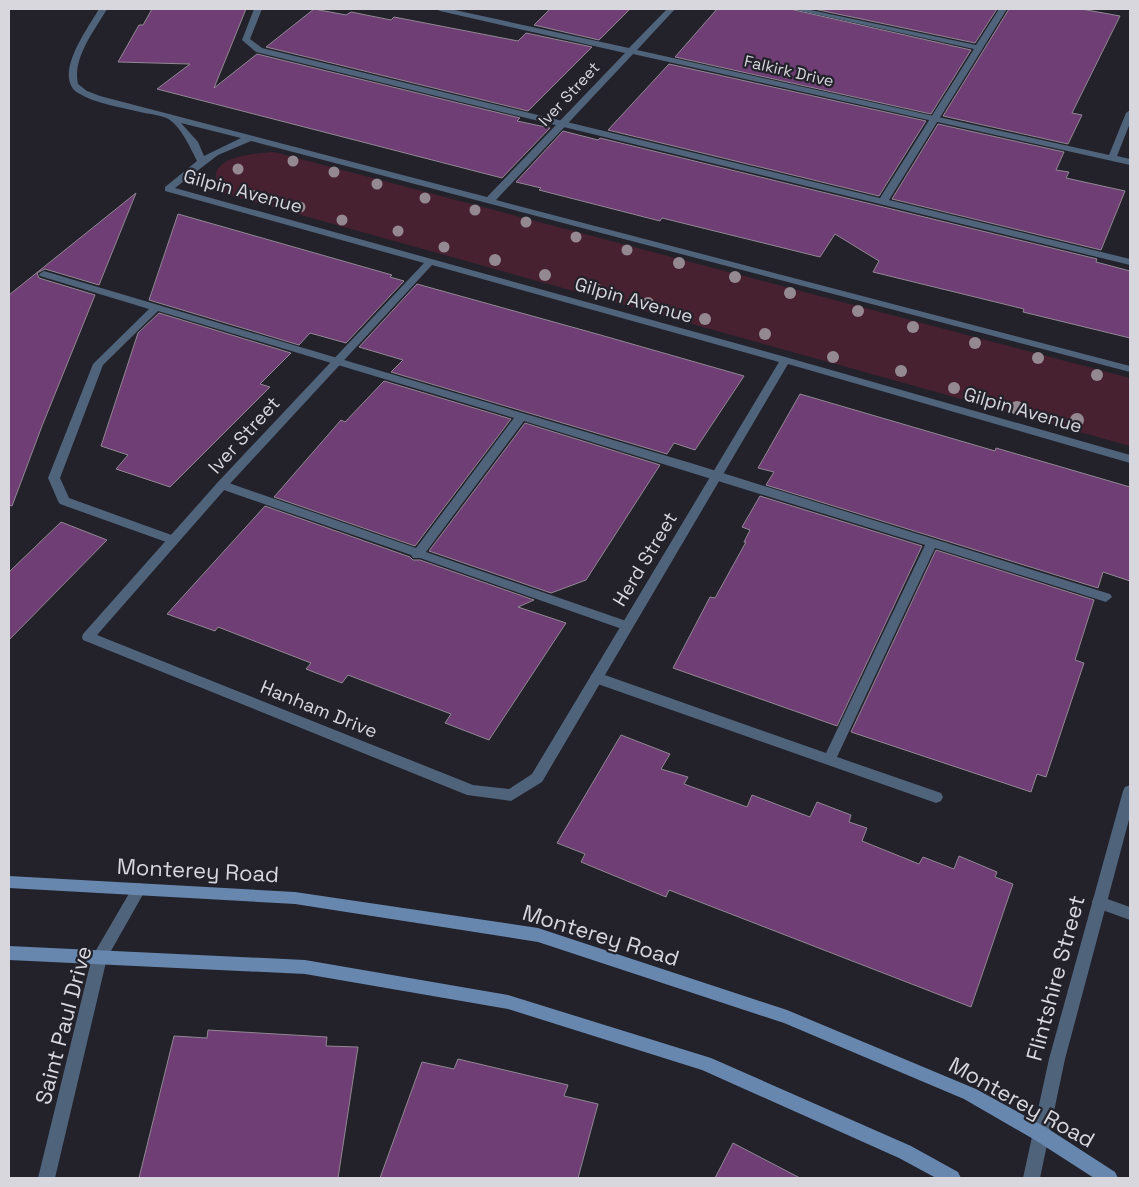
<svg xmlns="http://www.w3.org/2000/svg" width="1139" height="1187" font-family="'Space Grotesk',sans-serif">
<style>
.green{fill:#482130}
.building{fill:#6e3e74;stroke:#918892}
.lines{fill:none;stroke-linecap:round;stroke-linejoin:round}
.lane{fill:#4f637b;fill-rule:evenodd}
.street{fill:#4f637b;fill-rule:evenodd}
.secondary{fill:#6787ae;fill-rule:evenodd}
.tree{fill:#958991}
.labels{text-anchor:middle;dominant-baseline:central;stroke-width:4.5;stroke-linejoin:round;paint-order:stroke}
.far-street-label{font-size:16px;fill:#d7d7dd;stroke:#23222b}
.street-label{font-size:19px;fill:#d7d7dd;stroke:#23222b}
.near-street-label{font-size:22px;fill:#d7d7dd;stroke:#23222b}
</style>
<rect width="100%" height="100%" fill="#23222b"/>
<path class="green" d="M274 152 1130 378V446L222 193C198 157 250 154 274 152Z"/>
<g class="building">
<path d="M152 9H246L214 88 257 54 520 118 517 121 550 128 502 178 157 89 190 64 118 62 139 25H143Z"/>
<path d="M314 9 346 15 351 12 391 20 394 17 518 41 526 33 592 47 528 111 266 47Z"/>
<path d="M550 9H630L599 40 534 25Z"/>
<path d="M717 9H790L971 50 931 114 675 57Z"/>
<path d="M814 9H997L975 43Z"/>
<path d="M1009 9H1081L1120 16 1072 113 1082 115 1068 144 943 116Z"/>
<path d="M669 64 926 121 879 196 608 130Z"/>
<path d="M938 124 1064 152 1056 170 1069 172 1066 178 1125 191 1101 250 892 199Z"/>
<path d="M563 131 598 140 600 138 1097 259 1096 262 1130 271V338L1023 312 1024 309 873 272 879 261 835 234 820 257 662 218 660 221 539 190 541 188 516 182Z"/>
<path d="M136 193 99 285 45 269 37 273 39 278 95 295 42 426 12 506 9 505V295Z"/>
<path d="M178 214 392 275 390 277 404 281 346 343 310 333 299 345 149 300Z"/>
<path d="M417 284 597 334 744 376 695 450 674 443 667 454 391 372 403 360 359 347Z"/>
<path d="M159 313 291 353 260 384 270 387 170 487 116 469 128 455 101 446 138 333Z"/>
<path d="M384 381 511 419 415 546 274 497 341 420 345 422Z"/>
<path d="M800 394 995 451 996 448 1130 487V581L1103 572 1098 588 766 485 774 472 758 468Z"/>
<path d="M525 423 660 465 586 580 551 593 429 551Z"/>
<path d="M760 496 922 546 837 726 673 668 710 597 715 598 746 542H744L750 530 742 527Z"/>
<path d="M265 506 410 557 413 560H420L534 600 518 607 566 623 489 740 445 723 451 714 348 675 342 683 306 669 311 663 218 627 215 631 167 614Z"/>
<path d="M61 522 107 540 9 640V572Z"/>
<path d="M936 550 1094 600 1075 660 1084 663 1046 777 1037 774 1031 792 851 732Z"/>
<path d="M621 735 670 754 661 769 688 777 684 784 747 807 752 795 810 817 817 802 851 815 849 822 867 828 862 841 919 864 923 857 954 869 959 856 997 872 995 877 1013 884 971 1007 669 890 666 897 581 862 585 854 557 843Z"/>
<path d="M208 1030 327 1037 326 1046 358 1047 338 1178H139L174 1036 207 1038Z"/>
<path d="M458 1059 568 1085 564 1096 598 1104 578 1178H380L422 1062 454 1069Z"/>
<path d="M733 1143 800 1178H715Z"/>
</g>
<g class="lines">
<g class="lane">
<path d="M254 9H262L250 39 262 48 880 198 974 49 792 9H806L976 45 999 9H1007L889 200 1130 259V265L256 52 242 40Z"/>
<path d="M44 271 694 464 1110 594 1112 597 1106 602 935 548 837 757 941 793 943 797 941 801 936 803 592 682 590 678 592 674H602L826 753 925 545 524 421 426 552 632 623 633 626 627 631 622 629 420 558H413L411 555 218 488 216 485 218 482H226L416 548 514 418 158 311 103 365 60 478 69 498 177 537 179 540 177 543H169L60 504 58 501 48 478 93 364 149 309 40 276 39 274Z"/>
<path d="M1099 896 1130 907V920L1094 907 1092 902 1094 897Z"/>
</g>
<g class="street">
<path d="M99 9H107C95 30 72 58 78 84L87 91 100 96 487 197 625 53 440 11 436 9H450L629 48 667 9H675L637 50 1109 155 1126 113 1130 110V123L1117 156 1130 159V165L633 54 496 200 1130 366V372L251 141 218 155 175 188 789 358 1130 455V463L788 364 542 782 511 801 467 795 83 640 82 637 83 634 218 482 424 263 165 191V187L197 161C190 147 182 129 170 120 163 115 148 114 140 112 121 107 96 104 78 93 52 76 88 28 99 9ZM181 123 241 138 204 156 198 142ZM432 265 779 362 532 774 509 789 473 785 97 635 226 488Z"/>
<path d="M1130 785V816L1065 1059 1040 1178H1023L1049 1059 1123 791 1125 787Z"/>
<path d="M139 883 144 885 146 889 107 958 55 1178H38L92 957 134 885Z"/>
</g>
<g class="secondary">
<path d="M9 876 295 892 538 928 787 1010 976 1089 1047 1128 1115 1172 1118 1178H1094L1035 1140 964 1099 784 1023 538 942 295 904 9 888Z"/>
<path d="M9 946 305 960 508 995 711 1058 911 1146 958 1172 961 1178H936L899 1158 702 1070 508 1009 305 974 9 960Z"/>
</g>
</g>
<g class="tree">
<circle cx="293" cy="161" r="5.5"/>
<circle cx="238" cy="169" r="5.5"/>
<circle cx="334" cy="172" r="5.5"/>
<circle cx="377" cy="184" r="5.5"/>
<circle cx="252" cy="195" r="5.5"/>
<circle cx="425" cy="198" r="5.5"/>
<circle cx="300" cy="207" r="5.5"/>
<circle cx="475" cy="210" r="5.5"/>
<circle cx="342" cy="220" r="5.5"/>
<circle cx="526" cy="222" r="5.5"/>
<circle cx="398" cy="231" r="5.5"/>
<circle cx="576" cy="237" r="5.5"/>
<circle cx="444" cy="247" r="5.5"/>
<circle cx="627" cy="250" r="5.5"/>
<circle cx="495" cy="260" r="6"/>
<circle cx="679" cy="263" r="6"/>
<circle cx="545" cy="275" r="6"/>
<circle cx="735" cy="277" r="6"/>
<circle cx="596" cy="289" r="6"/>
<circle cx="790" cy="293" r="6"/>
<circle cx="648" cy="303" r="6"/>
<circle cx="858" cy="311" r="6"/>
<circle cx="705" cy="319" r="6"/>
<circle cx="913" cy="327" r="6"/>
<circle cx="765" cy="334" r="6"/>
<circle cx="975" cy="343" r="6"/>
<circle cx="833" cy="357" r="6"/>
<circle cx="1038" cy="358" r="6"/>
<circle cx="901" cy="371" r="6"/>
<circle cx="1097" cy="375" r="6"/>
<circle cx="954" cy="388" r="6"/>
<circle cx="1017" cy="408" r="7"/>
<circle cx="1077" cy="420" r="7"/>
</g>
<g class="labels">
<g class="far-street-label">
<text transform="translate(789 71) rotate(13)">Falkirk Drive</text>
<text transform="translate(569 94) rotate(-47)">Iver Street</text>
</g>
<g class="street-label">
<text transform="translate(243 191) rotate(15)">Gilpin Avenue</text>
<text transform="translate(634 300) rotate(16)">Gilpin Avenue</text>
<text transform="translate(1023 410) rotate(16)">Gilpin Avenue</text>
<text transform="translate(244 435) rotate(-48)">Iver Street</text>
<text transform="translate(645 559) rotate(-59)">Herd Street</text>
<text transform="translate(319 709) rotate(22)">Hanham Drive</text>
</g>
<g class="near-street-label">
<text transform="translate(198 870) rotate(3)">Monterey Road</text>
<text transform="translate(601 935) rotate(17)">Monterey Road</text>
<text transform="translate(1055 978) rotate(-75)">Flintshire Street</text>
<text transform="translate(63 1025) rotate(-75)">Saint Paul Drive</text>
<text transform="translate(1022 1102) rotate(29)">Monterey Road</text>
</g>
</g>
<rect width="1139" height="1187" fill="none" stroke="#d7d7dd" stroke-width="20"/>
</svg>
